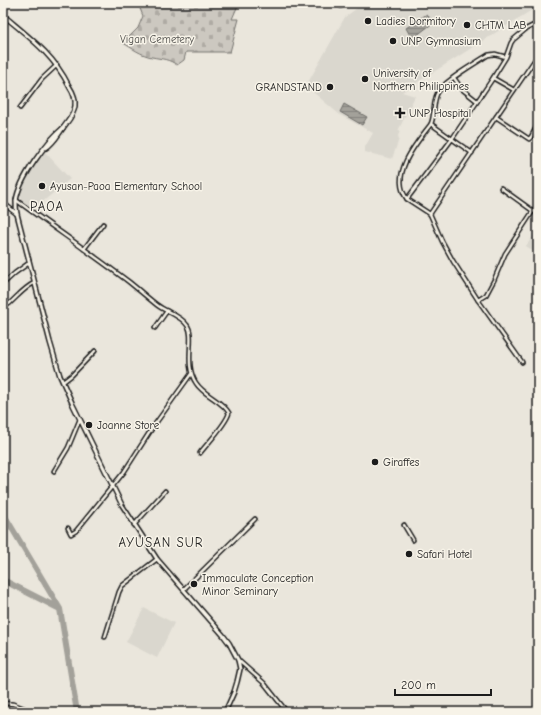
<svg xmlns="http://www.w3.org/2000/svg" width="541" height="715" font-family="'Comic Neue',sans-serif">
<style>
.built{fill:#dad7ce}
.cemetery{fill:url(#cemetery-stones);stroke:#74726e}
.water{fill:url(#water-rules);stroke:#6d6c68}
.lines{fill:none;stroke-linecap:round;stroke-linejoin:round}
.river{stroke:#a3a19a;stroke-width:6}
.minor-casing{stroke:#1c1c1c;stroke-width:5.5}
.tertiary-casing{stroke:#1c1c1c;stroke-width:6}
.minor{stroke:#f7f3e8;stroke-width:2.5}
.tertiary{stroke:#f7f3e8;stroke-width:3}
.poi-dot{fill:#1c1c1c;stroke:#f7f3e8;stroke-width:1.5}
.labels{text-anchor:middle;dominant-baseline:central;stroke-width:3;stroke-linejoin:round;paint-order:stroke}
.poi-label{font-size:11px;fill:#1c1c1c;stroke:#f7f3e8;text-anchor:start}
.park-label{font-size:11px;fill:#51504d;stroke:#f7f3e8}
.quarter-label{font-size:13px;letter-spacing:1px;fill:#1c1c1c;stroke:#f7f3e8}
</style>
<defs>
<pattern id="cemetery-stones" width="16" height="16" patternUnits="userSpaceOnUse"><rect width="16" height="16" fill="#ccc8c0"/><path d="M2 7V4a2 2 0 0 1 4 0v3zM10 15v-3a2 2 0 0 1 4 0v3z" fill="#afaba4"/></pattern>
<pattern id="water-rules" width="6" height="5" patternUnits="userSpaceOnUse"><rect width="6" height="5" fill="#a3a19a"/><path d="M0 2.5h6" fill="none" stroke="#84827d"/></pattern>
</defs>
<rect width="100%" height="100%" fill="#eae6dc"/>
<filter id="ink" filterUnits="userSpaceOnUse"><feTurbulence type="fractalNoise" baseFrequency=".025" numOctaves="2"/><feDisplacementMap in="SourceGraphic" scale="8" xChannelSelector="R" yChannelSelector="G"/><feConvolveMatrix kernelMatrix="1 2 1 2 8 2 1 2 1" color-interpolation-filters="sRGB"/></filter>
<g filter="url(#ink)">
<g class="built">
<path d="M364 3H538V6L402 92 415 96 398 131H400L398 136 399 139 392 159 365 152V147L373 133 340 115 306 86 345 17Z"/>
<path d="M44 151 70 179 34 209 22 201 19 194 25 179 35 162Z"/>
<path d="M538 229V254L526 246Z"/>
<path d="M144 608 174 623 157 658 126 642Z"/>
</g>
<path class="cemetery" d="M116 3H239L232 19H239L230 52H186L184 60 177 65C169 59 162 59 152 57 141 55 132 48 123 43L138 28 143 16 139 6 121 8 116 5Z"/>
<g class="water">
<path d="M427 14 433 23 412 39 406 28Z"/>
<path d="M344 104 367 117 362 125 340 112Z"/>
</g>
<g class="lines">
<g class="river">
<path d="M3 513 60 609 77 712"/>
<path d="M3 580 58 608"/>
</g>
<defs>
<g id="minor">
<path d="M337 3 341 6 348 3"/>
<path d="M506 57 495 54 488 55C476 63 442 82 437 94 433 103 435 114 431 124L452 139 493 78 506 57 511 43 513 40 526 29 538 23"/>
<path d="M454 78 462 89 477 101"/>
<path d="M493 78 514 90"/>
<path d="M20 108 42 79 57 65"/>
<path d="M496 117 529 139 531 137 538 124"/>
<path d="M472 153 452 139 407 199 430 214 442 241 453 261 478 300 486 295 494 280 505 254 533 211 538 212"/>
<path d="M501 188 533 211"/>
<path d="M407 199C389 175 416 143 431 124"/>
<path d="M16 200C54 228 92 254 129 282 139 290 148 298 157 305 166 312 180 315 187 325 196 336 183 364 196 383 204 396 222 400 229 413 227 423 207 444 200 453"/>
<path d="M430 214 538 55"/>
<path d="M84 249 103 224"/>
<path d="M3 284 15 273 29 263"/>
<path d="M478 300 522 362"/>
<path d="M5 303 9 304C18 296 24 288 34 283"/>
<path d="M155 328 167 311"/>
<path d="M63 382 72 375 95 351"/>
<path d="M54 471 68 448 80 419"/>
<path d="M134 525 165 491"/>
<path d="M404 525 413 540"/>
<path d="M68 528 71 534 76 531 124 472 153 427 191 374"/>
<path d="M184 589 255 519"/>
<path d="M105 637 119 592 122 586 157 559"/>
<path d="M238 660 264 683 287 712"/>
<path d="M3 703 13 704 34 712"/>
</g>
<g id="tertiary">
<path d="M3 15C30 38 53 54 69 86 73 92 76 99 75 106 74 115 68 121 63 128 58 135 54 143 46 148"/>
<path d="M63 128C46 142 19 179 16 201 16 205 16 209 17 214L50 342 60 376 73 405 122 505 157 559 223 635 229 643 238 660 240 669 237 682 234 692 225 712"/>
<path d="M3 203 17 214"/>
</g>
</defs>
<use href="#minor" class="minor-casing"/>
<use href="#tertiary" class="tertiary-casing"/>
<use href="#minor" class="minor"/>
<use href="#tertiary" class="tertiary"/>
</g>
</g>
<g class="poi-dot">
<circle cx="368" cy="21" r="4"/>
<circle cx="467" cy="25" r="4"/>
<circle cx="393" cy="41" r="4"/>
<circle cx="365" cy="79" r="4"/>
<circle cx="330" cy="87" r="4"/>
<path d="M398 107h4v4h4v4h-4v4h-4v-4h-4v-4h4z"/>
<circle cx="42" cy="186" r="4"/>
<circle cx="89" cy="425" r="4"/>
<circle cx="375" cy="462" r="4"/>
<circle cx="409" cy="554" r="4"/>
<circle cx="194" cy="584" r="4"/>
</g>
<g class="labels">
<g class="poi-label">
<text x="376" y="21">Ladies Dormitory</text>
<text x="475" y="25">CHTM LAB</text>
<text x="401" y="41">UNP Gymnasium</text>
<text x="373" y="73">University of<tspan x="373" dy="13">Northern Philippines</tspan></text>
<text x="322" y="87" text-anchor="end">GRANDSTAND</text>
<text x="409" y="113">UNP Hospital</text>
<text x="50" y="186">Ayusan-Paoa Elementary School</text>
<text x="97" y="425">Joanne Store</text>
<text x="383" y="462">Giraffes</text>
<text x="417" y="554">Safari Hotel</text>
<text x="202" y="578">Immaculate Conception<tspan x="202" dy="13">Minor Seminary</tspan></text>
</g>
<g class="park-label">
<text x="157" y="39">Vigan Cemetery</text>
</g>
<g class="quarter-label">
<text x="47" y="206">PAOA</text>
<text x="161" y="542">AYUSAN SUR</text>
</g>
</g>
<rect width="541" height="715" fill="none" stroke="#f7f3e8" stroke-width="16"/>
<rect x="8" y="8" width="525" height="699" fill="none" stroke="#1c1c1c" stroke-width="1.5" filter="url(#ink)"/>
<path d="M395 689v6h96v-6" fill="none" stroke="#1c1c1c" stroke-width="2"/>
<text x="401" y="689" font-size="12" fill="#1c1c1c" stroke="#f7f3e8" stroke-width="3" paint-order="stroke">200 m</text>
</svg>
